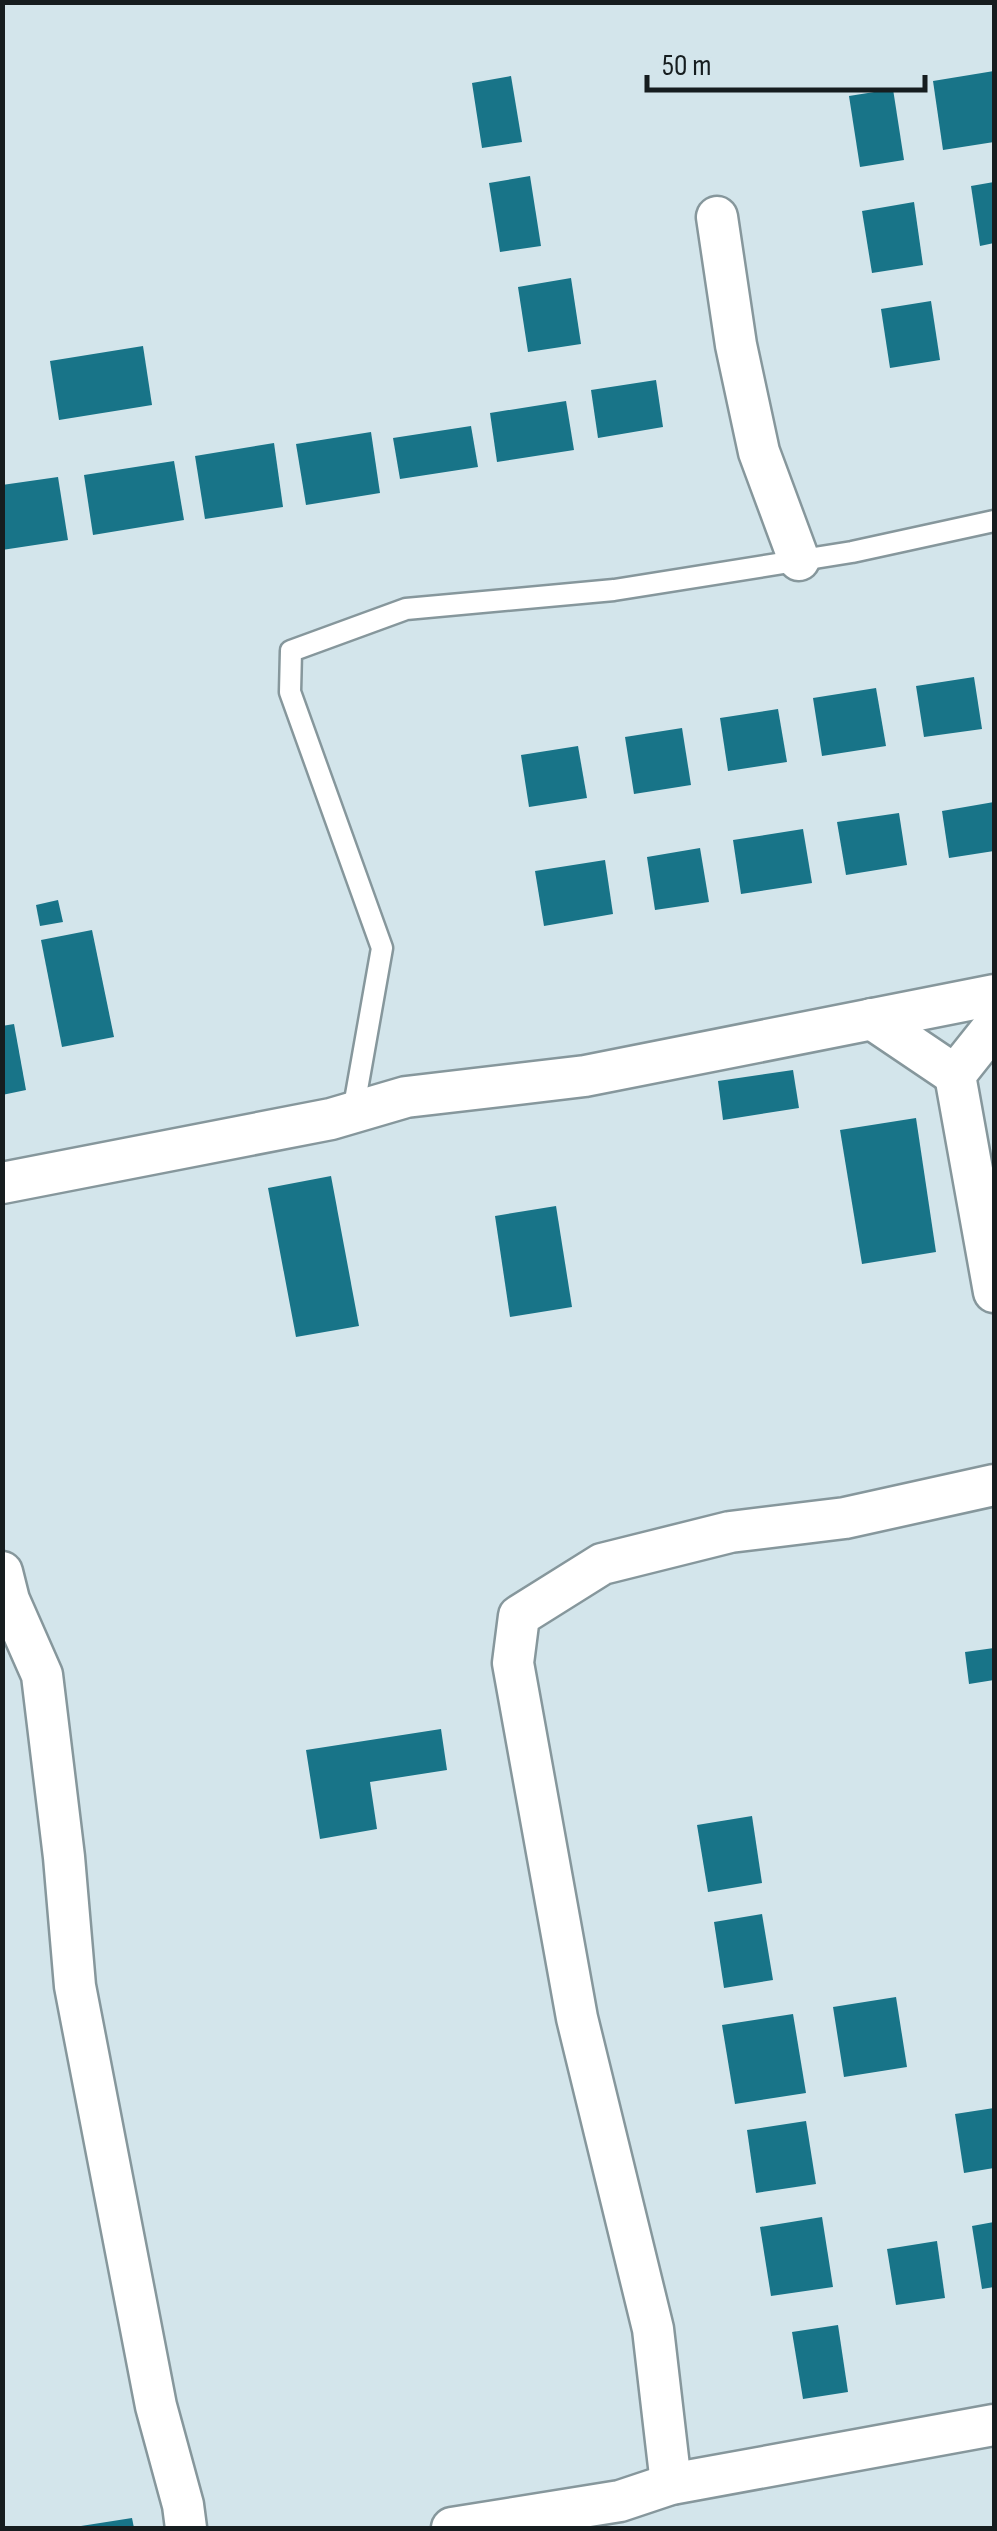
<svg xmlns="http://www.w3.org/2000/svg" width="997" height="2531" font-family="'Sofia Sans Condensed',sans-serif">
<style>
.building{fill:#187488}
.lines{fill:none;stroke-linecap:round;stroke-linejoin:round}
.lane-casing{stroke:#86979c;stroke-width:25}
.street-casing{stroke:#86979c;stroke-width:45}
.lane{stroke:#fff;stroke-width:20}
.street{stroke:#fff;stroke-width:40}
</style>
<rect width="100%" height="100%" fill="#d3e5eb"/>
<g class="building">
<path d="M994 71V142L943 150 933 81Z"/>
<path d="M511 76 522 142 482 148 472 83Z"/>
<path d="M893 89 904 160 860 167 849 96Z"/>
<path d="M530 176 541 246 500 252 489 183Z"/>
<path d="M994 182V243L980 246 971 186Z"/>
<path d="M914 202 923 265 872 273 862 211Z"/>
<path d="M571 278 581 344 528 352 518 287Z"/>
<path d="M931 301 940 360 890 368 881 309Z"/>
<path d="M143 346 152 405 59 420 50 361Z"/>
<path d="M656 380 663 427 598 438 591 390Z"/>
<path d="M566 401 574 450 497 462 490 413Z"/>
<path d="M471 426 478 467 400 479 393 438Z"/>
<path d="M371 432 380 493 306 505 296 444Z"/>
<path d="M274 443 283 507 205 519 195 456Z"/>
<path d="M174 461 184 520 93 535 84 475Z"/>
<path d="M58 477 68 540 2 550V485Z"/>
<path d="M974 677 982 729 924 737 916 686Z"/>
<path d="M876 688 886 746 822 756 813 698Z"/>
<path d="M778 709 787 762 728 771 720 718Z"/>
<path d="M682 728 691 785 634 794 625 737Z"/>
<path d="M578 746 587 798 529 807 521 755Z"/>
<path d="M994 802V851L949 858 942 811Z"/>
<path d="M899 813 907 865 846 875 837 822Z"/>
<path d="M803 829 812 883 741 894 733 840Z"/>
<path d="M700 848 709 902 655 910 647 857Z"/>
<path d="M605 860 613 914 544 926 535 871Z"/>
<path d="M58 900 63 922 40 926 36 905Z"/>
<path d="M92 930 114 1037 62 1047 41 940Z"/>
<path d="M14 1024 26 1090 2 1095V1026Z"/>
<path d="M793 1070 799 1108 723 1120 718 1081Z"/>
<path d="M916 1118 936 1252 862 1264 840 1130Z"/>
<path d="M331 1176 359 1326 296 1337 268 1188Z"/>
<path d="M556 1206 572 1307 510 1317 495 1216Z"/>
<path d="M994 1648V1680L969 1684 965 1652Z"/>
<path d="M441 1729 447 1770 370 1782 377 1829 320 1839 306 1750Z"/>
<path d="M752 1816 762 1883 708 1892 697 1825Z"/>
<path d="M762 1914 773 1980 724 1988 714 1922Z"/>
<path d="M896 1997 907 2067 844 2077 833 2007Z"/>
<path d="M793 2014 806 2093 735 2104 722 2025Z"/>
<path d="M994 2108V2168L964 2173 955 2114Z"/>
<path d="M806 2121 816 2184 756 2193 747 2130Z"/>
<path d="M822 2217 833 2287 771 2296 760 2227Z"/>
<path d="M994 2222V2287L982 2289 972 2226Z"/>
<path d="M937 2241 945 2298 896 2305 887 2249Z"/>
<path d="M838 2325 848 2392 803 2399 792 2332Z"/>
<path d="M132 2518 134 2528H81V2526Z"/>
</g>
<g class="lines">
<defs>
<path id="lane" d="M355 1112 356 1095 382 948 290 692 291 651 406 609 614 590 852 552 994 521"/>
<g id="street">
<path d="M717 217 736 345 759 452 799 560"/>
<path d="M872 1019 955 1075"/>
<path d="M994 1026 955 1075 994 1292"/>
<path d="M2 1183 331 1119 406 1097 585 1076 994 995"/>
<path d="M2 1572 9 1600 42 1675 64 1857 75 1986 156 2406 183 2505 186 2528"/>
<path d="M671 2484 653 2329 577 2018 513 1663 519 1616 602 1564 730 1532 845 1518 994 1485"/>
<path d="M452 2528 620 2501 671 2484 994 2425"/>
</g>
</defs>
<use href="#lane" class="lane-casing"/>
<use href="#street" class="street-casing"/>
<use href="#lane" class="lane"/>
<use href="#street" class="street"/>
</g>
<rect width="997" height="2531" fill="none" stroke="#161d1f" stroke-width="10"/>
<path d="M647 75v15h278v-15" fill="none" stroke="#161d1f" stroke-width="5"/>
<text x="662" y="75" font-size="30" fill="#161d1f" stroke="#d3e5eb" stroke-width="8" paint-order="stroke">50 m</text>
</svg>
